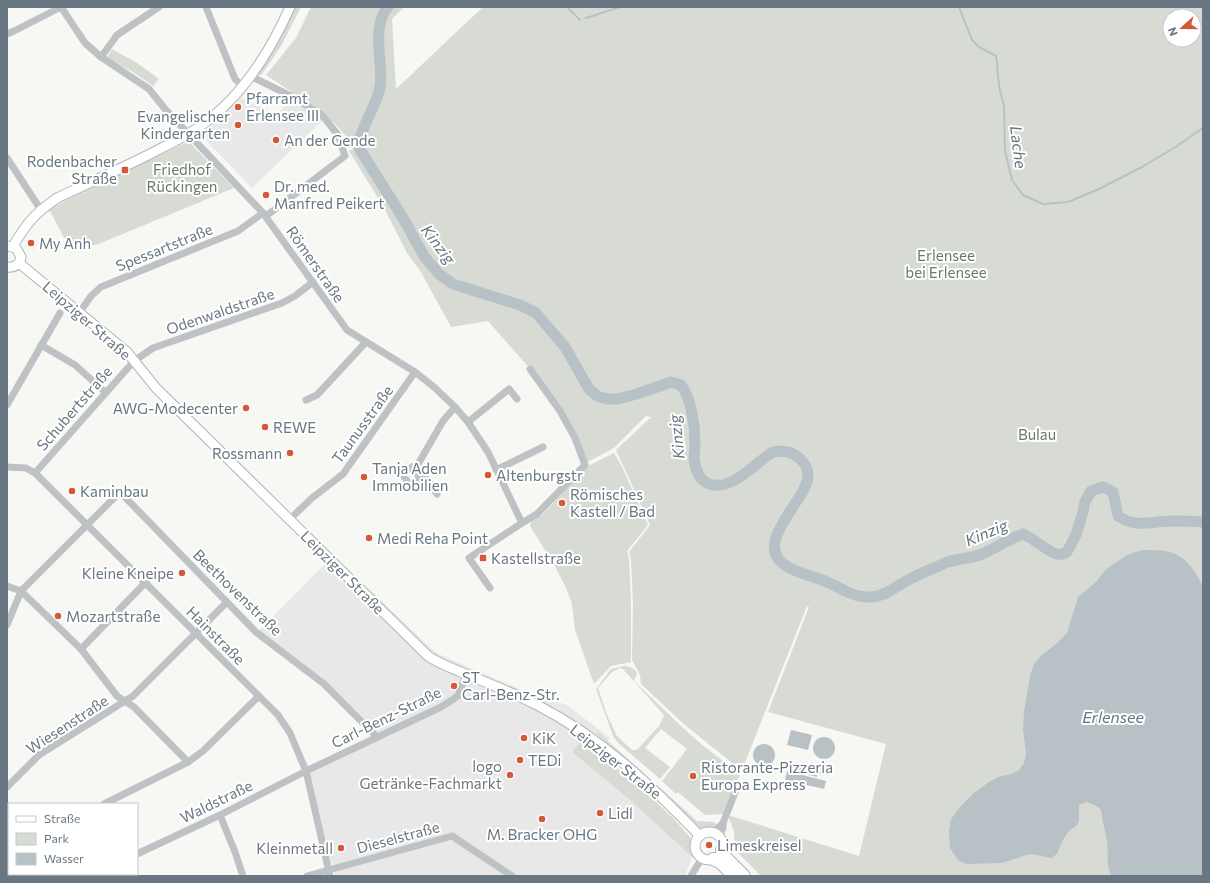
<svg xmlns="http://www.w3.org/2000/svg" width="1210" height="883" font-family="Commissioner,sans-serif">
<style>
.built{fill:#e7e8e7}
.green{fill:#d7dbd4;fill-rule:evenodd}
.water{fill:#b8c2c6}
.lines{fill:none;stroke-linecap:round;stroke-linejoin:round}
.stream{stroke:#b8c2c6;stroke-width:2}
.river{stroke:#b8c2c6;stroke-width:11}
.secondary-casing{stroke:#b1b6ba;stroke-width:11}
.highway-casing{stroke:#b2b5b8;stroke-width:14}
.street{stroke:#bec2c5;stroke-width:7}
.secondary{stroke:#fff;stroke-width:9}
.highway{stroke:#fff;stroke-width:12}
.poi-dot{fill:#d05a3a;stroke:#fff;stroke-width:1.5}
.labels{text-anchor:middle;dominant-baseline:central;stroke-width:4;stroke-linejoin:round;paint-order:stroke}
.poi-label{font-size:15px;fill:#697782;stroke:#fff;text-anchor:start}
.park-label{font-size:15px;fill:#6b7a67;stroke:#fff}
.street-label{font-size:15px;fill:#697782;stroke:#fff}
.water-label{font-size:16px;font-style:italic;fill:#65777e;stroke:#fff}
</style>
<rect width="100%" height="100%" fill="#f7f7f4"/>
<g class="built">
<path d="M240 97 276 115 291 100 321 116 324 119 252 188 201 135Z"/>
<path d="M327 562 372 592 433 650 441 655 517 688 536 697 567 705 610 738 598 753 580 742 572 752 629 799 692 857 685 876H335L308 774 369 743 374 728 325 681 258 632Z"/>
</g>
<g class="green">
<path d="M294 7H301L281 46 262 74 258 76 255 75Z"/>
<path d="M311 7H404L392 19 396 89 483 7H1203V876H761L739 854 735 849 734 832 728 815 859 856 886 744 768 712 809 607 807 606 744 765 737 767 685 725 641 684 640 675 632 660 633 604 631 560 629 552 650 525 616 450 651 417 646 416 614 448 586 463 548 389 488 321 451 327 421 272 407 253 383 206 349 151 354 148C337 117 295 95 266 75L296 38ZM1170 16H1194V40H1170Z"/>
<path d="M112 49 137 63 159 79 153 86 133 72 107 58Z"/>
<path d="M187 142 190 143 234 188 96 245 69 247 49 209Z"/>
<path d="M614 453 622 467 648 525 627 551 629 559 631 603V662L611 666 594 684 575 630 572 604 566 588 555 566 530 526 532 520 542 515 588 466Z"/>
<path d="M624 666C631 667 633 667 637 673L634 681 682 727 701 744 740 774 724 814 705 815 678 792 676 794 662 781 687 749 661 729 645 748 670 767 660 779 617 742 613 736 596 689 611 669ZM620 668 623 669 664 715 659 726 637 750H632L617 736 607 715 598 688 612 672Z"/>
<path d="M598 732 697 821 714 822 717 825C712 829 707 831 701 829L666 795 597 734Z"/>
<path d="M580 742 598 753 637 784 674 819 690 837 692 854V857L629 799 572 752Z"/>
</g>
<g class="water">
<path d="M1142 550C1151 550 1161 550 1170 552 1186 556 1197 573 1203 587V876H1112C1105 866 1109 853 1107 841 1105 831 1102 820 1101 810L1098 807 1087 802 1079 805V821L1077 825 1068 832 1062 842 1057 854 1051 858 1031 854 1023 856 1002 863 966 864 958 860 950 848 949 831 951 819 961 806 974 793 989 782 998 777 1012 774 1019 770 1024 763 1026 754 1023 729 1024 711 1030 676 1034 664 1043 654 1056 644 1067 633 1078 597 1096 582 1106 569 1127 555Z"/>
<path d="M791 730 812 735 808 750 787 745Z"/>
<circle cx="824" cy="748" r="11"/>
<circle cx="764" cy="755" r="11"/>
<path d="M795 764 818 769 821 772V774L817 775V777L793 771Z"/>
<path d="M787 771 826 781 824 789 785 780Z"/>
</g>
<g class="lines">
<g class="stream">
<path d="M567 7 580 20"/>
<path d="M959 7 972 40 979 47 996 56 997 62 998 77 1000 91 1004 106 1005 151 1012 180 1023 195 1043 204 1068 202 1099 189 1142 167 1174 148 1203 128"/>
<path d="M586 18 620 7"/>
</g>
<path class="river" d="M388 7C370 28 384 63 380 87 377 106 358 131 359 148L403 218 424 256 439 274 453 284 520 305 536 313 565 347 589 389 597 396 607 399H617L637 394 671 382 681 385C687 393 690 403 692 413 694 423 695 434 695 444 695 449 694 454 694 459 697 485 714 491 735 480 749 472 760 460 773 452 782 450 790 451 798 457 803 461 808 468 808 475 809 499 748 545 788 567 800 574 812 576 825 581 839 587 854 598 870 597 882 597 891 590 901 584 913 577 926 571 939 566 944 563 950 561 956 560 964 558 972 558 980 555 995 549 1008 539 1023 534 1033 538 1050 553 1057 554 1061 555 1063 554 1067 552L1076 535 1083 512 1085 502 1091 491 1103 487 1113 492 1118 516C1136 528 1148 522 1169 521 1180 521 1191 521 1203 522"/>
<defs>
<g id="secondary">
<path d="M7 246 16 248 21 257C20 264 15 268 7 267"/>
<path d="M13 246C27 223 34 214 57 198 87 184 118 170 148 155 165 146 183 138 199 127 240 99 270 52 290 7"/>
<path d="M19 263 127 352 156 388 428 656C438 663 449 667 461 672 487 683 514 693 539 706 601 738 652 786 700 836"/>
<circle cx="709" cy="846" r="14"/>
</g>
<g id="highway">
<path d="M722 850 725 857 744 876"/>
<path d="M713 859 721 863 731 873"/>
</g>
</defs>
<use href="#secondary" class="secondary-casing"/>
<use href="#highway" class="highway-casing"/>
<g class="street">
<path d="M61 7 85 43 101 57 149 89 165 109 263 213 347 330 415 372 434 387 455 407 468 422 488 452 522 523"/>
<path d="M206 7 235 79 242 86"/>
<path d="M7 34 16 30 61 7"/>
<path d="M101 57 117 35 159 7"/>
<path d="M250 76 291 96 322 115 338 135 345 156 266 216"/>
<path d="M7 158 41 210"/>
<path d="M80 312 91 296 101 287 238 231 263 213"/>
<path d="M41 345 75 365 105 392"/>
<path d="M306 400 317 395 366 342"/>
<path d="M7 405 60 313"/>
<path d="M468 422 509 389 517 399"/>
<path d="M417 465 437 494"/>
<path d="M7 467 26 468 35 473 278 715 290 733 306 771 330 876"/>
<path d="M412 467 420 478 410 485 402 474Z"/>
<path d="M496 470 543 447"/>
<path d="M414 471 443 421 455 407"/>
<path d="M35 473 134 361 153 348 282 303 295 296 313 282"/>
<path d="M290 519 312 498 343 474 415 372"/>
<path d="M7 586 21 591 81 649 117 696 134 707 188 762"/>
<path d="M490 588 469 558 522 523 537 514 585 465 575 438 560 411 530 369"/>
<path d="M7 625 21 591 120 492 256 632 324 684 377 737"/>
<path d="M81 649 146 582"/>
<path d="M7 787 39 755 133 696 227 602"/>
<path d="M104 804 188 762 203 751 259 696"/>
<path d="M220 815 235 852 243 876"/>
<path d="M713 833 723 823"/>
<path d="M719 837 723 828V823L736 790"/>
<path d="M137 854 220 815 306 771 441 707 458 696 466 675"/>
<path d="M38 876 43 874"/>
<path d="M307 876 452 836 512 876"/>
<path d="M691 876 702 858"/>
</g>
<use href="#secondary" class="secondary"/>
<use href="#highway" class="highway"/>
</g>
<g class="poi-dot">
<circle cx="238" cy="107" r="4"/>
<circle cx="238" cy="125" r="4"/>
<circle cx="276" cy="140" r="4"/>
<rect x="121" y="166" width="8" height="8" rx="2"/>
<circle cx="266" cy="195" r="4"/>
<circle cx="31" cy="243" r="4"/>
<circle cx="246" cy="408" r="4"/>
<circle cx="265" cy="427" r="4"/>
<circle cx="290" cy="453" r="4"/>
<circle cx="488" cy="475" r="4"/>
<circle cx="364" cy="477" r="4"/>
<circle cx="72" cy="491" r="4"/>
<circle cx="562" cy="503" r="4"/>
<circle cx="369" cy="538" r="4"/>
<rect x="479" y="554" width="8" height="8" rx="2"/>
<circle cx="182" cy="573" r="4"/>
<circle cx="58" cy="616" r="4"/>
<circle cx="454" cy="686" r="4"/>
<circle cx="524" cy="738" r="4"/>
<circle cx="520" cy="760" r="4"/>
<circle cx="510" cy="775" r="4"/>
<circle cx="693" cy="776" r="4"/>
<circle cx="600" cy="813" r="4"/>
<circle cx="542" cy="819" r="4"/>
<circle cx="709" cy="845" r="4"/>
<circle cx="341" cy="848" r="4"/>
</g>
<g class="labels">
<g class="poi-label">
<text x="246" y="98">Pfarramt<tspan x="246" dy="17">Erlensee III</tspan></text>
<text x="230" y="116" text-anchor="end">Evangelischer<tspan x="230" dy="17">Kindergarten</tspan></text>
<text x="284" y="140">An der Gende</text>
<text x="117" y="161" text-anchor="end">Rodenbacher<tspan x="117" dy="17">Straße</tspan></text>
<text x="274" y="186">Dr. med.<tspan x="274" dy="17">Manfred Peikert</tspan></text>
<text x="39" y="243">My Anh</text>
<text x="238" y="408" text-anchor="end">AWG-Modecenter</text>
<text x="273" y="427">REWE</text>
<text x="282" y="453" text-anchor="end">Rossmann</text>
<text x="372" y="468">Tanja Aden<tspan x="372" dy="17">Immobilien</tspan></text>
<text x="496" y="475">Altenburgstr</text>
<text x="80" y="491">Kaminbau</text>
<text x="570" y="494">Römisches<tspan x="570" dy="17">Kastell / Bad</tspan></text>
<text x="377" y="538">Medi Reha Point</text>
<text x="491" y="558">Kastellstraße</text>
<text x="174" y="573" text-anchor="end">Kleine Kneipe</text>
<text x="66" y="616">Mozartstraße</text>
<text x="462" y="677">ST<tspan x="462" dy="17">Carl-Benz-Str.</tspan></text>
<text x="532" y="738">KiK</text>
<text x="528" y="760">TEDi</text>
<text x="502" y="766" text-anchor="end">logo<tspan x="502" dy="17">Getränke-Fachmarkt</tspan></text>
<text x="701" y="767">Ristorante-Pizzeria<tspan x="701" dy="17">Europa Express</tspan></text>
<text x="608" y="813">Lidl</text>
<text x="542" y="834" text-anchor="middle">M. Bracker OHG</text>
<text x="717" y="845">Limeskreisel</text>
<text x="333" y="848" text-anchor="end">Kleinmetall</text>
</g>
<g class="park-label">
<text x="182" y="169">Friedhof<tspan x="182" dy="17">Rückingen</tspan></text>
<text x="946" y="255">Erlensee<tspan x="946" dy="17">bei Erlensee</tspan></text>
<text x="1037" y="434">Bulau</text>
</g>
<g class="street-label">
<text transform="translate(164 247) rotate(-22)">Spessartstraße</text>
<text transform="translate(316 264) rotate(55)">Römerstraße</text>
<text transform="translate(220 311) rotate(-19)">Odenwaldstraße</text>
<text transform="translate(87 320) rotate(41)">Leipziger Straße</text>
<text transform="translate(74 408) rotate(-49)">Schubertstraße</text>
<text transform="translate(362 424) rotate(-54)">Taunusstraße</text>
<text transform="translate(343 572) rotate(45)">Leipziger Straße</text>
<text transform="translate(238 592) rotate(44)">Beethovenstraße</text>
<text transform="translate(216 635) rotate(45)">Hainstraße</text>
<text transform="translate(386 717) rotate(-26)">Carl-Benz-Straße</text>
<text transform="translate(67 724) rotate(-33)">Wiesenstraße</text>
<text transform="translate(616 761) rotate(38)">Leipziger Straße</text>
<text transform="translate(216 801) rotate(-26)">Waldstraße</text>
<text transform="translate(398 837) rotate(-15)">Dieselstraße</text>
</g>
<g class="water-label">
<text transform="translate(1019 147) rotate(83)">Lache</text>
<text transform="translate(439 244) rotate(53)">Kinzig</text>
<text transform="translate(676 437) rotate(-96)">Kinzig</text>
<text transform="translate(986 532) rotate(-23)">Kinzig</text>
<text x="1113" y="716">Erlensee</text>
</g>
</g>
<rect width="1210" height="883" fill="none" stroke="#697782" stroke-width="16"/>
<rect x="8" y="803" width="130" height="72" fill="#ffffff" stroke="#c3c9cd"/>
<rect x="16" y="816" width="20" height="6" fill="#ffffff" stroke="#c3c9cd"/>
<text x="44" y="823" font-size="12" fill="#697782">Straße</text>
<rect x="16" y="833" width="20" height="12" fill="#d7dbd4" stroke="#c3c9cd"/>
<text x="44" y="843" font-size="12" fill="#697782">Park</text>
<rect x="16" y="853" width="20" height="12" fill="#b8c2c6" stroke="#c3c9cd"/>
<text x="44" y="863" font-size="12" fill="#697782">Wasser</text>
<g transform="translate(1182 28) rotate(249)"><circle r="19" fill="#ffffff" stroke="#c3c9cd"/>
<path d="M0-3L7 15L0 10L-7 15Z" fill="#d05a3a"/>
<text y="-6" font-size="11" font-weight="bold" text-anchor="middle" fill="#697782">N</text>
</g>
</svg>
